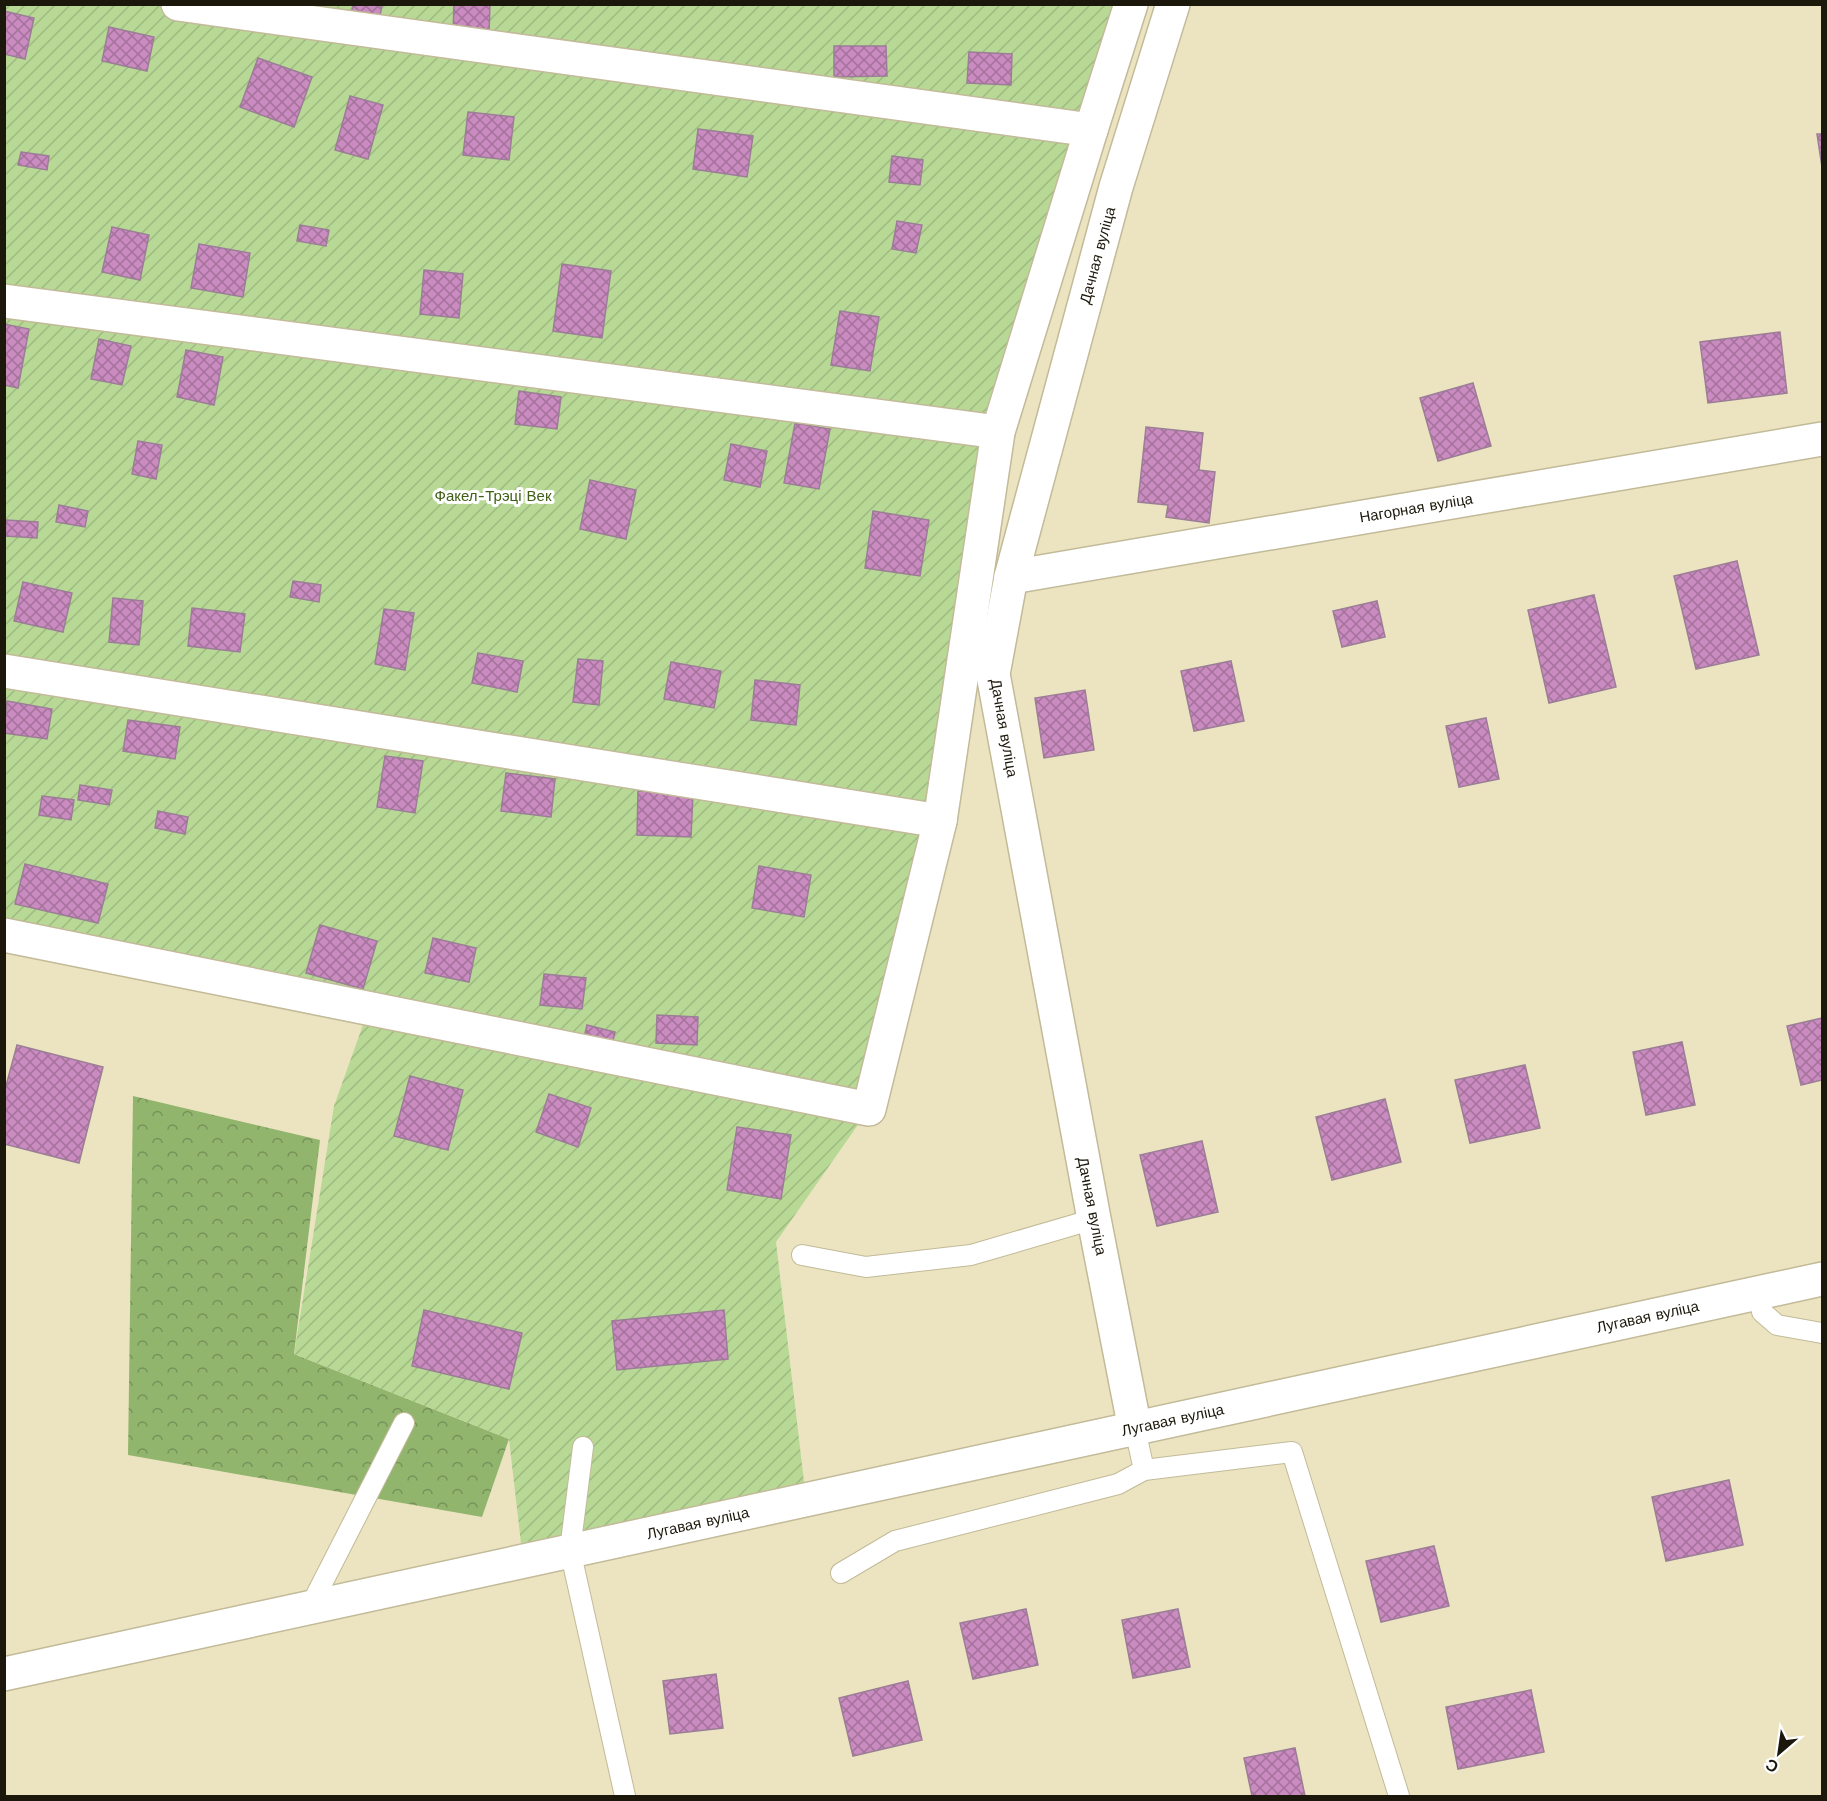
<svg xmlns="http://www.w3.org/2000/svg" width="1827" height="1801" font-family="'Work Sans',sans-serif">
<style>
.forest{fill:url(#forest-crowns)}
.garden{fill:url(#garden-furrows)}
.building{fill:url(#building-cross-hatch);stroke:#9b7e96;stroke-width:1.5}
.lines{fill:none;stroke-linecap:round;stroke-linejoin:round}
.service-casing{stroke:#c2ba98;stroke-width:22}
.minor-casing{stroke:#c2ba98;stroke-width:36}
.tertiary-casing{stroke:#c2ba98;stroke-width:36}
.service{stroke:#fff;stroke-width:20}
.minor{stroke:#fff;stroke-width:33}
.tertiary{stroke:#fff;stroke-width:33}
.labels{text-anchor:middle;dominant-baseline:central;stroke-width:6;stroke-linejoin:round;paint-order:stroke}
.street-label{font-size:15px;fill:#1b180b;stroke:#fff}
.park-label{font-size:15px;fill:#416016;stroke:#fff}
</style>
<defs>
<pattern id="forest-crowns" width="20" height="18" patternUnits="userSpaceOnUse" patternTransform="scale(1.5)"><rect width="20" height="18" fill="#92b56e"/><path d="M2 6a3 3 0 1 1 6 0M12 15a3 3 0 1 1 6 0" fill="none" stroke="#769259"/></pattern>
<pattern id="garden-furrows" width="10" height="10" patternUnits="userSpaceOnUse" patternTransform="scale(1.5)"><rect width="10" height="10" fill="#b8d996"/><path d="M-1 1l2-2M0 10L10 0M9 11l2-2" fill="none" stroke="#9eba80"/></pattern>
<pattern id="building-cross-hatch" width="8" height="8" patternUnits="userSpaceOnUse" patternTransform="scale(1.5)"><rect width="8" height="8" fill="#ca8bc0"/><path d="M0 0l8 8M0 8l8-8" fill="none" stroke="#a3719a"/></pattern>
</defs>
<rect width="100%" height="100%" fill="#ece4c0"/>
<path class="forest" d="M133 1096 320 1140 294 1354 509 1439 482 1517 128 1455Z"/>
<path class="garden" d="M4 5H1131L998 432 869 1109 776 1242 806 1499 523 1561 509 1439 294 1354 334 1106 369 1008 5 935Z"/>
<g class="building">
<path d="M353 4H382L378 29 350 25Z"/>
<path d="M454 4H490L489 35 453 33Z"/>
<path d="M4 11 34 18 25 59 4 54Z"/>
<path d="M109 27 154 37 147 71 102 61Z"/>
<path d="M834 46H886L887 76 834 77Z"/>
<path d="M969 52 1012 54 1011 85 967 83Z"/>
<path d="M258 58 312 77 294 127 240 107Z"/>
<path d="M350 96 383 105 368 159 335 150Z"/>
<path d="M468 112 514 117 509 160 463 155Z"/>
<path d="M698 129 753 136 747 177 693 169Z"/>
<path d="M1817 134H1822V167Z"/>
<path d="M21 152 49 156 47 170 18 165Z"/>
<path d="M892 156 923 160 920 185 889 182Z"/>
<path d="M897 221 922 225 916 253 892 249Z"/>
<path d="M300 225 329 230 326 246 297 241Z"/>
<path d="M112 227 149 235 140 280 102 272Z"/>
<path d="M199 244 250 253 243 297 191 288Z"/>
<path d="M562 264 611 271 602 338 553 331Z"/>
<path d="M424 270 463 274 459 318 420 314Z"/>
<path d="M840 311 879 317 870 371 831 365Z"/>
<path d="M4 324 29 329 18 388 4 385Z"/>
<path d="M1780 332 1787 393 1708 403 1700 342Z"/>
<path d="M99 339 131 346 122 385 91 379Z"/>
<path d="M186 350 223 357 214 405 177 397Z"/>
<path d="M1473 383 1491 446 1438 461 1420 398Z"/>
<path d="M519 391 561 397 557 429 515 424Z"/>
<path d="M795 423 830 429 819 489 784 483Z"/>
<path d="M1146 427 1203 433 1199 470 1215 472 1209 523 1166 517 1168 505 1138 502Z"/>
<path d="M138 441 162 445 156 479 132 474Z"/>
<path d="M731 444 767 451 760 487 724 480Z"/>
<path d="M590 480 636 490 626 539 580 529Z"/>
<path d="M59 505 88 511 85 527 56 522Z"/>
<path d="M873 511 929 520 920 576 865 568Z"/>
<path d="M6 520 38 522 37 538 5 536Z"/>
<path d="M1737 561 1759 655 1696 669 1674 576Z"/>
<path d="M293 581 321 585 319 602 290 597Z"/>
<path d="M23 582 72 593 63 632 14 621Z"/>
<path d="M1594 595 1616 687 1549 703 1528 610Z"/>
<path d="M113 598 143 601 139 645 109 642Z"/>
<path d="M1377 601 1385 637 1342 647 1333 611Z"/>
<path d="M192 608 245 614 240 652 188 646Z"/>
<path d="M384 609 414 613 405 670 375 664Z"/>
<path d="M478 653 523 661 517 692 472 683Z"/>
<path d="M578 659 603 661 599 705 573 702Z"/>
<path d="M1231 661 1244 721 1194 731 1181 671Z"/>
<path d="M671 662 721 671 714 708 664 699Z"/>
<path d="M755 680 800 685 796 725 751 720Z"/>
<path d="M1085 690 1094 750 1044 758 1035 698Z"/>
<path d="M7 701 52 709 47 739 4 733Z"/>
<path d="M1486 718 1499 779 1459 787 1446 726Z"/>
<path d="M128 720 180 727 175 759 123 751Z"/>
<path d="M385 756 423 761 415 813 377 807Z"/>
<path d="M506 773 555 779 551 817 501 811Z"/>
<path d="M80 785 112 790 109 805 78 800Z"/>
<path d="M638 791 693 793 691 837 637 835Z"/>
<path d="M42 796 74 800 71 820 39 815Z"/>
<path d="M158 811 188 817 185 834 155 828Z"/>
<path d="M25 864 108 884 98 923 15 904Z"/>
<path d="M759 866 811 875 804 917 752 908Z"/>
<path d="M320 925 377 941 363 989 306 973Z"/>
<path d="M433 938 476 948 469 982 425 973Z"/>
<path d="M544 974 586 978 582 1009 540 1005Z"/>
<path d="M657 1015 698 1017 697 1045 656 1043Z"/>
<path d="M1822 1018V1080L1801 1085 1787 1026Z"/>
<path d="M587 1025 615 1032 610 1053 582 1046Z"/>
<path d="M1682 1042 1695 1105 1646 1115 1633 1052Z"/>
<path d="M17 1045 103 1067 79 1163 4 1144V1093Z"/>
<path d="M1525 1065 1540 1128 1470 1143 1455 1080Z"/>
<path d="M410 1076 463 1090 448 1150 394 1136Z"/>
<path d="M549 1094 591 1108 578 1147 536 1132Z"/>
<path d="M1385 1099 1401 1162 1332 1180 1316 1117Z"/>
<path d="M737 1127 791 1135 781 1199 727 1190Z"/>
<path d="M1202 1141 1218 1212 1157 1226 1140 1155Z"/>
<path d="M424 1310 522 1333 509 1389 412 1366Z"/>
<path d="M724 1310 728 1359 617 1370 612 1321Z"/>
<path d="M1729 1480 1743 1545 1666 1561 1652 1497Z"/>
<path d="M1434 1546 1449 1606 1381 1622 1366 1561Z"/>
<path d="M1026 1609 1038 1665 973 1679 960 1623Z"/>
<path d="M1178 1609 1190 1667 1133 1678 1122 1620Z"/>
<path d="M716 1674 723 1728 670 1734 663 1681Z"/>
<path d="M908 1681 922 1740 853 1756 839 1698Z"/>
<path d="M1531 1690 1544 1752 1458 1769 1446 1707Z"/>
<path d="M1295 1748 1305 1796H1252L1244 1758Z"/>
</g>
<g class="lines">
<defs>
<g id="service">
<path d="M802 1255 866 1267 971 1255 1094 1219"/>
<path d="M1759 1293 1762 1312 1777 1325 1822 1333"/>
<path d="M1135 1429 1144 1470"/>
<path d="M583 1447 570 1550 625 1796"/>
<path d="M841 1573 895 1541 1118 1484 1144 1470 1292 1452 1399 1796"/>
<path d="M310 1607 404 1423"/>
</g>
<g id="minor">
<path d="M178 4 1091 130"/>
<path d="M4 301 998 432"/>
<path id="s1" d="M1011 577 1822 439"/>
<path d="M4 671 940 821"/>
<path d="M4 935 869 1109 940 821 998 432 1091 130 1131 4"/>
<path id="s2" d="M1135 1429 1094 1219 993 674 1011 577 1116 187 1173 4"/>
</g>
<g id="tertiary">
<path id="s3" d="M4 1674 1822 1279"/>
</g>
</defs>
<use href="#service" class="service-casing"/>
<use href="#minor" class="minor-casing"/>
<use href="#tertiary" class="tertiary-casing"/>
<use href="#service" class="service"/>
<use href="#minor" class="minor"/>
<use href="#tertiary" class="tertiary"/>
</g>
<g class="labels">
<g class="street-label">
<text stroke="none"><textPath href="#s2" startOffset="1200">Дачная вуліца</textPath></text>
<text stroke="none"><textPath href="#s1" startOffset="411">Нагорная вуліца</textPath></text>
<text transform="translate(1004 728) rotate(80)">Дачная вуліца</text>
<text transform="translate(1092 1206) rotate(79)">Дачная вуліца</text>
<text stroke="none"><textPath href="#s3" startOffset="1682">Лугавая вуліца</textPath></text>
<text stroke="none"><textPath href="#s3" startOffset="1196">Лугавая вуліца</textPath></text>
<text stroke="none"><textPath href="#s3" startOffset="710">Лугавая вуліца</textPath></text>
</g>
<g class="park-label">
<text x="493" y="496">Факел-Трэці Век</text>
</g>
</g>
<rect width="1827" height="1801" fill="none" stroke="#1b180b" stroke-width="12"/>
<g transform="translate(1779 1753) rotate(209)" stroke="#ffffff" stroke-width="4.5" paint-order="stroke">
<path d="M0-4.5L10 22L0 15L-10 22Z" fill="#1b180b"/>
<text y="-9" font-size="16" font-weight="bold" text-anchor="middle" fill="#1b180b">С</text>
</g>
</svg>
